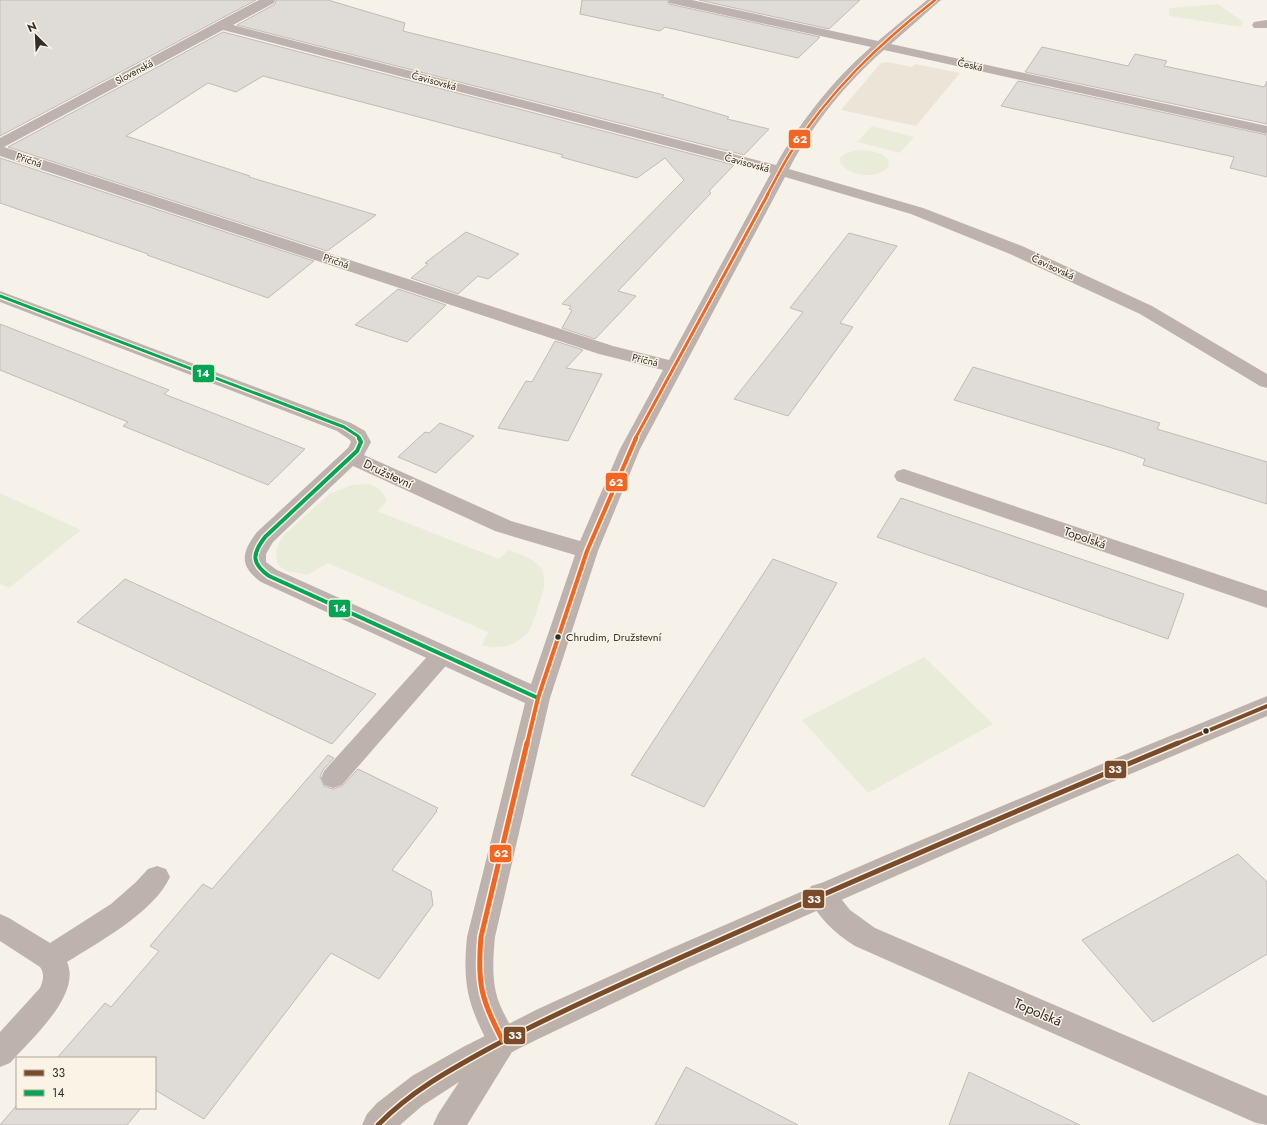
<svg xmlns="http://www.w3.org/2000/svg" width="1267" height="1125" font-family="Jost,sans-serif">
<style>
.industrial{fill:#ece5d7}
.green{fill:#eaecda}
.building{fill:#dfdbd6;stroke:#c0bbb6}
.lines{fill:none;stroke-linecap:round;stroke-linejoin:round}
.service{fill:#beb2ae;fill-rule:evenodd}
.minor{fill:#beb2ae;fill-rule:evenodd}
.secondary{fill:#bdb1ac;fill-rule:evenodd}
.bus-1-far1-casing{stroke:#fbf3e5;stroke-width:7}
.bus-1-casing{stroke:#fbf3e5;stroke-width:8}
.bus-2-far1-casing{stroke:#fbf3e5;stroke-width:5.5}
.bus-2-casing{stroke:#fbf3e5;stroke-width:7}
.bus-3-far3-casing{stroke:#fbf3e5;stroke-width:4.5}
.bus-3-far2-casing{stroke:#fbf3e5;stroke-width:5.5}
.bus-3-far1-casing{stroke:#fbf3e5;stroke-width:7}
.bus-3-casing{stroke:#fbf3e5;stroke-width:8}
.bus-1-far1{stroke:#7a4b2a;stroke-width:4}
.bus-1{stroke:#7a4b2a;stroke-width:5}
.bus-2-far1{stroke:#00a651;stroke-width:3}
.bus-2{stroke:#00a651;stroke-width:4}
.bus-3-far3{stroke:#f26522;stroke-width:2.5}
.bus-3-far2{stroke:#f26522;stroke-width:3}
.bus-3-far1{stroke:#f26522;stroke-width:4}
.bus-3{stroke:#f26522;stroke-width:5}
.bus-dot{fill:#322f29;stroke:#fbf3e5;stroke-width:1.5}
.labels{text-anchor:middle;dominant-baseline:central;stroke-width:3;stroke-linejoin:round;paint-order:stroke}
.far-street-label{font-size:10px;fill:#322f29;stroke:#fbf3e5}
.bus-label{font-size:11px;fill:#322f29;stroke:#fbf3e5;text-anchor:start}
.street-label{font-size:12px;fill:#322f29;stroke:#fbf3e5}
.near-street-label{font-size:14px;fill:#322f29;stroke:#fbf3e5}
.line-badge{stroke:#fbf3e5;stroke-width:1.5}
.badge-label{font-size:11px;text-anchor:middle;font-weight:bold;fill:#fff}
</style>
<rect width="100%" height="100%" fill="#f6f2ea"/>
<path class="industrial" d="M888 62 912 67 915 64 960 73 916 126 841 110 881 63Z"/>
<g class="green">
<path d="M1218 4 1243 22 1241 27 1169 16V8Z"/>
<path d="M872 126 914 137 900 153 857 142Z"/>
<path d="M862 150C872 151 880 152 888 159L889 166C878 180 850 177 840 163L839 159C845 152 853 151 862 150Z"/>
<path d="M368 484C379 487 383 491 387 501L377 511 499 559 508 550C519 554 532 557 540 567 544 572 545 581 544 587 543 593 531 631 527 634 516 645 498 651 482 645L488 632 328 563 307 575C301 573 291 573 285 570 271 563 276 546 283 536L329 494 352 485Z"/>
<path d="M0 493 81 530 9 588 0 584Z"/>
<path d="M924 657 993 724 868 793 802 720Z"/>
</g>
<g class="building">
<path d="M0 0H256L0 136Z"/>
<path d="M276 0H328L405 23 403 31 664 95 662 97 729 117 727 119 769 129 744 155 237 25 275 4Z"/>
<path d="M582 0H667L669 4 820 37 798 58 665 27 660 31 580 14Z"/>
<path d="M699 0H860L829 29Z"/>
<path d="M223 32 734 165 709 191 711 193 618 291 636 296 595 339 562 328 572 310 569 309 571 306 562 304 684 180 665 158 637 178 561 157 563 155 263 76 236 92 208 83 126 136 250 176 249 177 376 215 327 251 8 147Z"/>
<path d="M1042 47 1128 66 1135 54 1167 61 1164 66 1264 87 1267 81V124L1025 72Z"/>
<path d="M1018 81 1267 135V177L1230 168 1234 157 1001 106Z"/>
<path d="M0 158 314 261 268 298 147 255 148 254 0 203Z"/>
<path d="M466 232 519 254 488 279 478 276 458 294 411 278 428 264 425 263Z"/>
<path d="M849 233 897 246 840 323 853 327 788 416 734 399 803 312 790 308Z"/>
<path d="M398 289 446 305 407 342 355 325Z"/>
<path d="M0 324 169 390 164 394 305 449 268 485 123 426 128 422 0 370Z"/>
<path d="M555 341 583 350 566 368 602 374 568 441 498 428 526 381 532 382Z"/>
<path d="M973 367 1160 423 1157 429 1267 462V504L1143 465 1145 459 1122 451 954 400Z"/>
<path d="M440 423 474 436 436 473 398 457 425 432 429 433Z"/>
<path d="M901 498 1184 594 1168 639 877 537Z"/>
<path d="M773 559 837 583 704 807 631 775Z"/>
<path d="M125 579 376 694 332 744 77 622Z"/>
<path d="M328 755 334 758 323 770 320 777 324 786 333 789 342 786 358 769 438 808 436 810 437 811 392 870 431 891 433 905 379 979 331 953 204 1119 155 1090V1058H57L105 1003 111 1007 159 951 150 946 203 884 212 889Z"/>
<path d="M1238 854 1267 882V954L1153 1022 1082 940Z"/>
<path d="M686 1067 798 1125H655Z"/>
<path d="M969 1072 1080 1125H949Z"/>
<path d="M17 1105V1108H141L127 1125H0Z"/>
</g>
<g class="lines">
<g class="service">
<path d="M1267 20V28H1254L1252 25 1254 22Z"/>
<path d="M442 647 450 649 453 655 450 661 342 785 333 788 324 785 321 778 324 771 434 649Z"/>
<path d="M157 866 166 869 170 877C154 912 99 942 67 962 82 995 30 1040 10 1063L0 1067V1032L40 988C43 981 45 974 40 967L0 941V914L9 918 50 943 111 904 136 882 148 869Z"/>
</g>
<g class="minor">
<path d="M259 0H275L274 3 233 25 776 165C799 123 834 79 871 47L674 4 669 3 668 0H692L878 41 927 0H941L891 44 1267 126V134L884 50C846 83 813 124 789 169L923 208 1022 246 1152 306 1267 374V388L1260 386 1140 314 1010 254 911 214 785 177 640 449 598 551 550 698 495 937C493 959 491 983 500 1005 505 1017 513 1029 518 1041L514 1051 503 1055 492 1051C469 1007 462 988 467 937L525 703 261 582C238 565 242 552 257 532L348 448 351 442 350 440 337 431 0 302V291L351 423 365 431 371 442 364 455 511 521 580 541 620 449 663 370 599 354 0 156V138ZM223 30 771 173 669 360 613 346 4 147ZM353 466 495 531 575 555 531 684 277 570 266 562V554L273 542Z"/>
<path d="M904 469 1267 591V608L897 481 894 476 897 471Z"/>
<path d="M821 883 831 886 850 910 875 928 1267 1096V1125L1256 1123 855 946C834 933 818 917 807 895L811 886Z"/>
</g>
<path class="secondary" d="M1267 696V716L1053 807 832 904 685 969 534 1041 512 1052 467 1125H433L438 1114 459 1082 422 1106 400 1125H362L367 1114 377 1103 412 1076 463 1047 538 1009 665 951 886 855 1109 761Z"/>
<defs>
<path id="bus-1-far1" d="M1176 744 1267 706"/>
<path id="bus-1" d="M378 1125C410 1092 448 1071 488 1049 542 1020 597 995 653 970 827 891 1002 817 1178 743"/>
<path id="bus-2-far1" d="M0 296 344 427 358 436 359 439"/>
<path id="bus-2" d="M359 438 361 442 357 451 265 537C252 554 251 563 269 576L538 698"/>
<path id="bus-3-far3" d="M767 195C775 181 782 166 791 152 829 92 879 44 935 0"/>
<path id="bus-3-far2" d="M635 439 768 194"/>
<path id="bus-3-far1" d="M527 744 538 698 587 551 636 438"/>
<path id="bus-3" d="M503 1041C481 1000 477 983 481 937L527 743"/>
</defs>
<use href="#bus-1-far1" class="bus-1-far1-casing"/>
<use href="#bus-1" class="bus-1-casing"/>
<use href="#bus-2-far1" class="bus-2-far1-casing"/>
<use href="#bus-2" class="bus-2-casing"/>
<use href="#bus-3-far3" class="bus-3-far3-casing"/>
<use href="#bus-3-far2" class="bus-3-far2-casing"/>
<use href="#bus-3-far1" class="bus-3-far1-casing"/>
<use href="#bus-3" class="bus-3-casing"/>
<use href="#bus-1-far1" class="bus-1-far1"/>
<use href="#bus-1" class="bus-1"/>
<use href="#bus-2-far1" class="bus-2-far1"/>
<use href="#bus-2" class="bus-2"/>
<use href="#bus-3-far3" class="bus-3-far3"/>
<use href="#bus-3-far2" class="bus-3-far2"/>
<use href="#bus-3-far1" class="bus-3-far1"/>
<use href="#bus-3" class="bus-3"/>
</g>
<g class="bus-dot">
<circle cx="558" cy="637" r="3.5"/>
<circle cx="1206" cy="731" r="3.5"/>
</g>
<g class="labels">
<g class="far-street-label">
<text transform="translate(970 65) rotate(12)">Česká</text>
<text transform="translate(134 72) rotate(-28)">Slovenská</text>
<text transform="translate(434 81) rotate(15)">Čavisovská</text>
<text transform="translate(29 160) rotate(18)">Příčná</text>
<text transform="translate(747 163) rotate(15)">Čavisovská</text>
<text transform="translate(336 261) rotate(18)">Příčná</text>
<text transform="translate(1053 267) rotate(25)">Čavisovská</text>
<text transform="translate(645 360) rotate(13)">Příčná</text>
</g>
<g class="bus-label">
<text x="566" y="637">Chrudim, Družstevní</text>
</g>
<g class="street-label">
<text transform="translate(388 474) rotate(25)">Družstevní</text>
<text transform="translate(1085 538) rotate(19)">Topolská</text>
</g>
<g class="near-street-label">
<text transform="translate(1038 1012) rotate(23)">Topolská</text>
</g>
</g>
<g class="line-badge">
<rect x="788" y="129" width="23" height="20" rx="4" fill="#f26522"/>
<rect x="192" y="364" width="23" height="19" rx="4" fill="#00a651"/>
<rect x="605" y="472" width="23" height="20" rx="4" fill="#f26522"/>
<rect x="328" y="599" width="23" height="19" rx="4" fill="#00a651"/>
<rect x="1104" y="760" width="23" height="19" rx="4" fill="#7a4b2a"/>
<rect x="489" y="844" width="23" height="19" rx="4" fill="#f26522"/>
<rect x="802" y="889" width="23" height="20" rx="4" fill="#7a4b2a"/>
<rect x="503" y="1026" width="23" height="19" rx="4" fill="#7a4b2a"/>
</g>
<g class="badge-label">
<text x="800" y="143">62</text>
<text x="203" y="377">14</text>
<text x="616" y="486">62</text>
<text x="340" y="612">14</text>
<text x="1115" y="773">33</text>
<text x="501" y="857">62</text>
<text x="814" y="903">33</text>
<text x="515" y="1039">33</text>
</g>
<rect x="16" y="1057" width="140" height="52" fill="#fbf3e5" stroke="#aba59a"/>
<rect x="24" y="1070" width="20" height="6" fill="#7a4b2a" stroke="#aba59a"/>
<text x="52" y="1077" font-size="12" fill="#322f29">33</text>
<rect x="24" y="1090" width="20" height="6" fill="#00a651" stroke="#aba59a"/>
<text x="52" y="1097" font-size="12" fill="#322f29">14</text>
<g transform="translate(36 36) rotate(336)" stroke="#fbf3e5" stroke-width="3" paint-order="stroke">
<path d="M0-3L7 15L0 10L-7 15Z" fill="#322f29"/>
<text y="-6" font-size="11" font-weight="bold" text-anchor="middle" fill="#322f29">N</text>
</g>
</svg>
